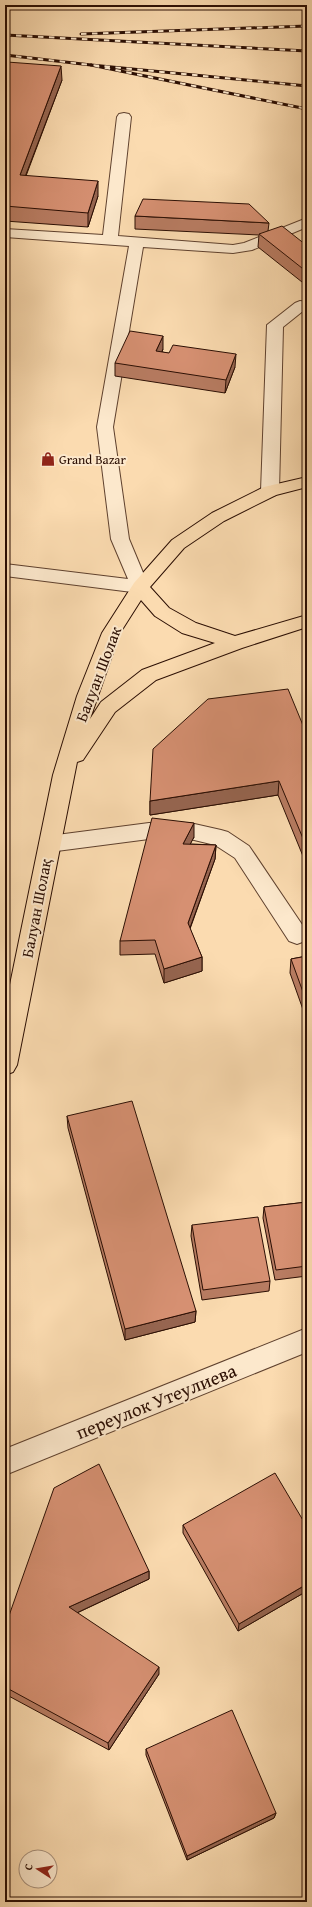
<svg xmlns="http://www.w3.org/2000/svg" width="312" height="1907" font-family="'Gentium Book Plus',serif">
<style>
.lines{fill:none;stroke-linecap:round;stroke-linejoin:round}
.minor-casing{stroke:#5f412e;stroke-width:2}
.major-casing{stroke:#2b0e03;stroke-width:2}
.minor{fill:#fce8cc;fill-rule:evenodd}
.major{fill:#fbdbb0;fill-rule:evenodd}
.rail-casing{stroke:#2b0e03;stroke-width:3}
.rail{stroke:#fce8cc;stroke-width:2;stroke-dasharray:5.5;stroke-linecap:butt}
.wall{fill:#b87c62;stroke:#2b0e03}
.shaded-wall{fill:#966550;stroke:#2b0e03}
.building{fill:#d69072;stroke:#2b0e03}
.labels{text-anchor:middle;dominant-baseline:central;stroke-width:4;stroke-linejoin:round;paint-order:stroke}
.far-poi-label{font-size:13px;fill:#2b0e03;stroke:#fce8cc;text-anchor:start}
.street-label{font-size:16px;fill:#2b0e03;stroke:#fce8cc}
.near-street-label{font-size:19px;fill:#2b0e03;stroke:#fce8cc}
</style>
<rect width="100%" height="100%" fill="#fbdbb0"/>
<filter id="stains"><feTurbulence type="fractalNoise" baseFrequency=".005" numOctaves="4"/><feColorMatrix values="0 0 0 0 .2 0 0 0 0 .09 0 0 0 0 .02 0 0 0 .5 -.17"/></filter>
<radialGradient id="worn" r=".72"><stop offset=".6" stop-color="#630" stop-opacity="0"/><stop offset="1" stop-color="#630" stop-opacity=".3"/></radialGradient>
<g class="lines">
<defs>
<g id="minor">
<path d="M124 113 129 114 131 117 118 236 233 245 244 243 307 218V227L252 250 233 253 143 247 113 427 129 539 149 587 146 591 140 593 5 576V564L128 579 111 539 97 427 129 246 5 237V229L103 235 117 117 119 114Z"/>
<path d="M300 301 307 302V312L303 311 283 327 279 491 276 495 270 496 264 495 261 491 267 325 295 303Z"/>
<path d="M149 823H190L221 830 228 832 249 846 305 929 307 933 305 941 297 944 289 941 235 858 215 845 190 839H149L49 852 42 850 39 844 42 838 49 836Z"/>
<path d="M307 1328V1352L5 1475V1449Z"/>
</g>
<path id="major" d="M307 477V487L276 495 224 521 184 548 150 587 169 608 196 623 235 636 307 615V627L242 648 156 680 115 712 83 760 77 762 17 1065 13 1072 5 1075V1009L53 775 77 696 102 633 134 583 172 540 212 513 264 487ZM141 600 155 616 182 633 215 643 142 670 101 702 90 719 120 633Z"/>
</defs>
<use href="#minor" class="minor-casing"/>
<use href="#major" class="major-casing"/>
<use href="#minor" class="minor"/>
<use href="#major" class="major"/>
<defs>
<g id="rail">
<path d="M264 5 307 7"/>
<path d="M81 34 307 26"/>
<path d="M5 35 307 51"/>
<path d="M5 55 91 65"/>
<path d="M307 86 91 65 307 109"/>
</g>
</defs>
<use href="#rail" class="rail-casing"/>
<use href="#rail" class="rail"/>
</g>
<g class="wall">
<path d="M5 66 62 80 26 176 98 196 88 227 5 221Z"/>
<path d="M135 216 269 223 268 231 307 244V286L258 247 259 235 135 229Z"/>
<path d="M163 349 162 352 235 367 225 393 115 376V363Z"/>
<path d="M307 735V866L278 795 150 815V801Z"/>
<path d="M194 837 190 844 216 845 215 859 190 929 202 957V971L164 983 155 954 120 955V941Z"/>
<path d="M307 956V1018H306L290 973 291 959Z"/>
<path d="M67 1116 196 1311 195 1322 125 1340 68 1128Z"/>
<path d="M307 1202V1276L275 1280 263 1218 264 1207Z"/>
<path d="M192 1225 270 1281 269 1291 202 1300 191 1236Z"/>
<path d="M183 1525 307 1527V1591L238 1631 183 1533Z"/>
<path d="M149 1571V1579L77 1613 159 1674 109 1750 5 1694V1627Z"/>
<path d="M146 1749 276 1813 274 1818 187 1860 146 1755Z"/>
</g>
<g class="shaded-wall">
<path d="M61 66 62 80 20 190V175Z"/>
<path d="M98 181V196L88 227V213Z"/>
<path d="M163 336V349L156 364V351Z"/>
<path d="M236 354 235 367 225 393 226 380Z"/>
<path d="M279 781 278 795 150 815V801Z"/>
<path d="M194 823V837L183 858V844Z"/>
<path d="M216 845 215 859 187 936 188 923Z"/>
<path d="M202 957V971L164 983V969Z"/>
<path d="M307 1009V1018H306Z"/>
<path d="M196 1311 195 1322 125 1340V1329Z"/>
<path d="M149 1571V1579L70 1616 69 1607Z"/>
<path d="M307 1584V1591L238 1631 239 1624Z"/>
<path d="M159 1667V1674L109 1750 108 1743Z"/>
<path d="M276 1813 274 1818 187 1860V1856Z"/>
</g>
<g class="building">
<path d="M7 62 61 66 20 175 98 181 88 213 5 206V66Z"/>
<path d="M143 199 249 204 269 223 135 216Z"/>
<path d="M282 226 306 245 307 244V272L259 234Z"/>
<path d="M130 331 163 336 156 351 169 353 173 345 236 354 226 380 115 363Z"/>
<path d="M288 689 307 735V848L279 781 150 801 153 749 208 699Z"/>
<path d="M152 818 194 823 183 844 216 845 188 923 202 957 164 969 155 940 120 941Z"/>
<path d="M307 956V1003L291 959Z"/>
<path d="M132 1101 196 1311 125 1329 67 1116Z"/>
<path d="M307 1202V1266L276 1270 264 1207Z"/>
<path d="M258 1217 270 1281 203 1290 192 1225Z"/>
<path d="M99 1464 149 1571 69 1607 159 1667 108 1743 5 1687V1627L54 1488Z"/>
<path d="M275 1473 307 1527V1584L239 1624 183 1525Z"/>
<path d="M232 1710 276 1813 187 1856 146 1749Z"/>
</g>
<defs>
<symbol id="shop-bare" viewBox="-9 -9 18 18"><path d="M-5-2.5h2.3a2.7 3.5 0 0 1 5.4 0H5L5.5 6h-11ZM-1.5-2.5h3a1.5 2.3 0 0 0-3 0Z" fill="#8f2418" stroke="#fce8cc" stroke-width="2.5" paint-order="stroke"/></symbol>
</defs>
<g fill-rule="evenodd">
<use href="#shop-bare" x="38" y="449" width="20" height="20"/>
</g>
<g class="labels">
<g class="far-poi-label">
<text x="59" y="459">Grand Bazar</text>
</g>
<g class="street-label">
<text transform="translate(98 674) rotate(-69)">Балуан Шолак</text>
<text transform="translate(36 908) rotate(-79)">Балуан Шолақ</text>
</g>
<g class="near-street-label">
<text transform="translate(156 1401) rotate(-22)">переулок Утеулиева</text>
</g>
</g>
<rect width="312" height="1907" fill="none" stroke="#fbdbb0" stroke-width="20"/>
<rect x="6" y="6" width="300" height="1895" fill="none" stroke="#2b0e03" stroke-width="2"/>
<rect x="10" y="10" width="292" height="1887" fill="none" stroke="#2b0e03"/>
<g transform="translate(38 1869) rotate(282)"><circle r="19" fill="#fce8cc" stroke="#a8917c"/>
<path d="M0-3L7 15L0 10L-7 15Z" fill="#8f2418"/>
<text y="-6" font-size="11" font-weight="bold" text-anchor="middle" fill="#2b0e03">С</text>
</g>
<rect width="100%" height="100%" filter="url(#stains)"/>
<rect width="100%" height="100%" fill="url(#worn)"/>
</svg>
